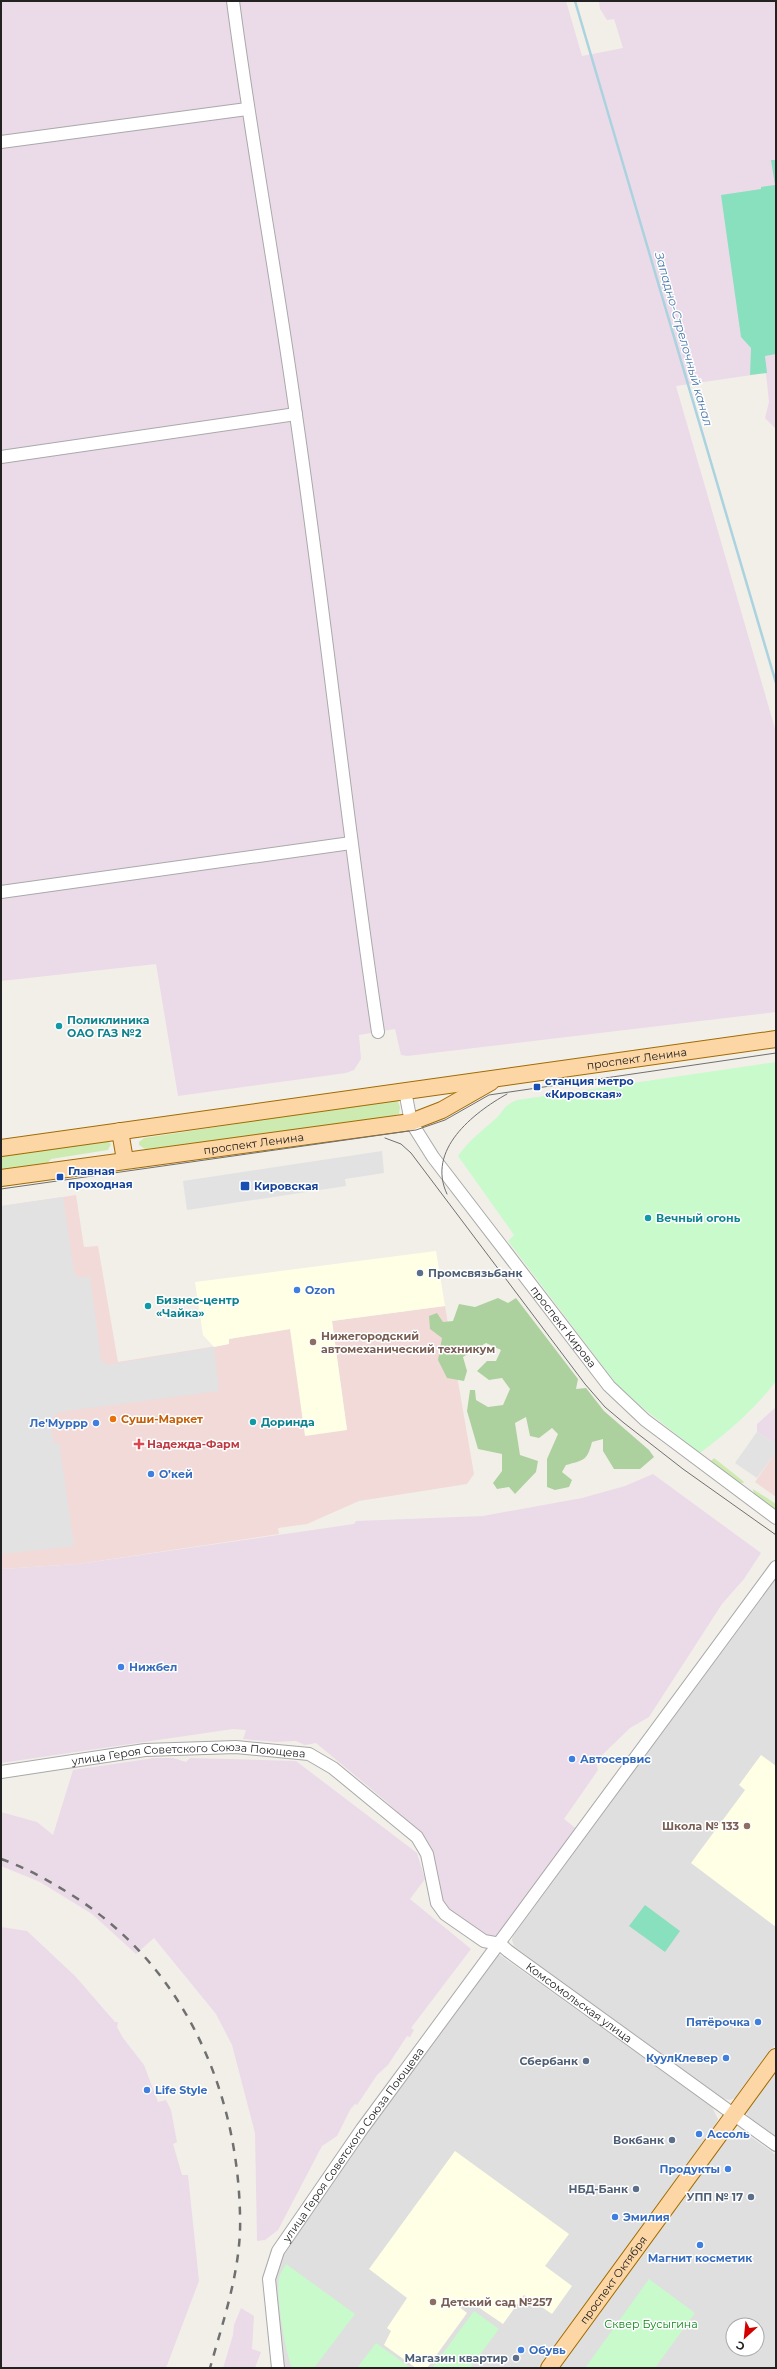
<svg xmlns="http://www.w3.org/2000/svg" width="777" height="2369" font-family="Montserrat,sans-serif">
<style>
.residential{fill:#e0dfdf;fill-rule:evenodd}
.commercial{fill:#f2dad9}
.industrial{fill:#ebdbe8}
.education{fill:#ffffe5}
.grass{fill:#cdebb0}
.forest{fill:#add19e}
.park{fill:#c8facc}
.pitch{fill:#88e0be}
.parking{fill:#e2e2e2}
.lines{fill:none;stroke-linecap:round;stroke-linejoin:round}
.stream{stroke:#aad3df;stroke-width:2.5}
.minor-casing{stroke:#a9a9a9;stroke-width:14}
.major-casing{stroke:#a06b00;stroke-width:18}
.minor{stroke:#fff;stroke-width:12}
.major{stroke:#fcd6a4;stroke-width:16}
.tram{stroke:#707070;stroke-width:1}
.rail{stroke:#707070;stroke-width:2.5;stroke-dasharray:8 8;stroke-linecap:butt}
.culture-dot{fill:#0f9aa8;stroke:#fff;stroke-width:1.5}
.transit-dot{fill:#1a4fb4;stroke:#fff;stroke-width:1.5}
.service-dot{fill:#5c6f8a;stroke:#fff;stroke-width:1.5}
.shop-dot{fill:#3f7fe0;stroke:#fff;stroke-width:1.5}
.education-dot{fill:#8d6e63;stroke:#fff;stroke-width:1.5}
.food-dot{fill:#e8710a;stroke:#fff;stroke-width:1.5}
.health-dot{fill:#e0444e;stroke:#fff;stroke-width:1.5}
.labels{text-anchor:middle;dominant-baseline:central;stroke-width:3;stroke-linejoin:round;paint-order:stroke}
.culture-label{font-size:11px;font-weight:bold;fill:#0d838f;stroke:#fff;text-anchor:start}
.street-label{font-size:11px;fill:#222;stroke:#fff}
.transit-label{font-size:11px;font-weight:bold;fill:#164399;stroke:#fff;text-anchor:start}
.service-label{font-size:11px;font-weight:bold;fill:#4e5e75;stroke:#fff;text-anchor:end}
.shop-label{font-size:11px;font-weight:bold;fill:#366cbe;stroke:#fff;text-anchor:start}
.education-label{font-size:11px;font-weight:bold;fill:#785e54;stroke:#fff;text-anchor:start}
.food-label{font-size:11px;font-weight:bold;fill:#c56008;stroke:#fff;text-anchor:start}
.health-label{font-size:11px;font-weight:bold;fill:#be3a42;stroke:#fff;text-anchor:start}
.park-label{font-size:11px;fill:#0c8416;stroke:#fff}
.water-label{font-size:12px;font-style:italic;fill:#4a7aab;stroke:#fff}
</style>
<rect width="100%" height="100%" fill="#f2efe9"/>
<g class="residential">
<path d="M776 1572V2044L741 2092 736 2098 729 2100 721 2098 514 1946 512 1940 513 1933Z"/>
<path d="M496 1955H500L712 2107 718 2119 715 2126 539 2368H283L273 2283 276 2263 302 2219Z"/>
<path d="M776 2063V2139L750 2120 745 2110Z"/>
<path d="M740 2131 747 2134 776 2155V2368H559L728 2136ZM733 2325H757V2349H733Z"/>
</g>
<g class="commercial">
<path d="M76 1195 84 1247 98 1246 118 1362 229 1344 228 1339 290 1329 347 1430 332 1321 445 1306 474 1474 467 1484 359 1501 307 1524 278 1528 279 1534 78 1564 1 1569V1206Z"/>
<path d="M776 1452V1497L755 1482Z"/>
</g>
<g class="industrial">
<path d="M1 1H566L582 56 623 48 614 19 607 20 600 9 599 1H776V429L765 418 769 402 766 373 676 386 776 732V1012L407 1056 401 1055 395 1029 359 1035 361 1059 354 1070 346 1073 178 1096 156 964 1 981Z"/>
<path d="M776 1407V1444L757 1432V1424Z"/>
<path d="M653 1474 761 1553 744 1579 722 1604 649 1717 630 1728 596 1761 598 1770 564 1819 578 1830 502 1934 494 1939 486 1938 442 1905 420 1836 388 1803 316 1743 305 1745 296 1741 276 1742 243 1739 246 1730 233 1729 1 1763V1569L78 1564 354 1524 356 1521 483 1516 582 1498 625 1486Z"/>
<path d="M154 1758H173L186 1762 190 1758 296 1761 417 1853 425 1879 410 1899 471 1949 411 2028 414 2030 410 2037 407 2036 388 2065 377 2075 357 2105 355 2104 350 2110 337 2136 322 2146 278 2230 265 2240 257 2241 255 2133 232 2045 216 2014 154 1938 136 1954 92 1914 40 1882 1 1866V1812L37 1822 53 1835 73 1770Z"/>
<path d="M1 1927 27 1931 75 1976 115 2022H118L117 2027 123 2038 144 2065 158 2102 166 2100 171 2110 177 2142 173 2144 182 2175H188L199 2281 166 2368H1Z"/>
<path d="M241 2308 254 2316 252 2349 261 2352 255 2368H223L233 2335 234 2325Z"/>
</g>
<g class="education">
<path d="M436 1251 445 1306 332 1321 347 1430 305 1436 290 1329 229 1339V1344L214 1347 203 1335 195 1282Z"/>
<path d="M761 1755 776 1766V1927L691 1863 745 1790 739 1785Z"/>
<path d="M455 2151 569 2234 545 2266 572 2286 552 2314 524 2295 503 2324 465 2298 458 2306 467 2313 427 2368H416L384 2345 391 2331 387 2328 407 2298 369 2269Z"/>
</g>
<g class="grass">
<path d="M397 1099 400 1107 399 1114 380 1119 148 1151 139 1145V1142L144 1138Z"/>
<path d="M107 1140 111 1144 108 1150 51 1159 46 1165 1 1171V1154Z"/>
<path d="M714 1458 743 1481 744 1483H740L711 1461Z"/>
<path d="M753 1489 776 1504V1510L754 1494Z"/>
</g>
<path class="forest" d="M498 1298 508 1303 516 1298 578 1379 576 1389 586 1388 604 1411 649 1450 654 1457 640 1469H614L603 1451V1439L592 1442C587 1461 584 1460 566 1465L562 1472 572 1480 569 1487 555 1490 547 1487V1459L558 1434 552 1428 539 1438 530 1436 526 1417 515 1423 520 1455 538 1461 536 1472 515 1494 509 1487 497 1489 493 1483 502 1471V1454L478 1449 467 1411 470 1390H475L476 1400 488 1407 503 1405 510 1389 502 1378 489 1380 477 1371 487 1361H496L501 1350 486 1343 463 1357 467 1371 464 1381 447 1378 438 1360 442 1338 430 1329 429 1316 437 1313 443 1322 453 1321 459 1304 475 1307Z"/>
<g class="park">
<path d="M776 1062V1381C754 1410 729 1431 700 1453L643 1408 617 1385 508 1241 514 1235 458 1156C468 1141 481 1132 494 1120 505 1111 502 1106 517 1100Z"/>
<path d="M286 2264 355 2314 314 2368H292C285 2351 276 2296 279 2278 280 2273 284 2268 286 2264Z"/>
<path d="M649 2279 695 2313 655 2368H585Z"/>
<path d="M474 2311 499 2329 470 2368H432Z"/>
<path d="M376 2343 411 2368H357Z"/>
</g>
<g class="pitch">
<path d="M771 160H776V354L765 356 767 373 750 375 751 348 741 337 721 195 761 189V187L775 185Z"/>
<path d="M645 1905 680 1931 665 1952 629 1926Z"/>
</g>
<g class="parking">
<path d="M382 1151 384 1173 345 1179 346 1186 187 1210 183 1181Z"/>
<path d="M63 1197 74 1271 77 1277H90L101 1360 107 1365 214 1347 219 1391 59 1412 53 1417 51 1425 54 1443 59 1442 74 1546 1 1554V1206Z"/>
<path d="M757 1432 776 1444V1452L757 1478 735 1463Z"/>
</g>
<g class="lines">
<path class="stream" d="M575 1 776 683"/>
<defs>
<g id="minor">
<path d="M233 1C251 139 277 277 296 415 326 620 347 827 378 1032"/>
<path d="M1 142 247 109"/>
<path d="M1 457 296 414"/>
<path d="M1 892 351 843"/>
<path id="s1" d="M405 1091 411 1122 433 1157 609 1386 645 1420 776 1518"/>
<path id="s2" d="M1 1772 145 1750 236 1747 309 1754 333 1768 417 1837 427 1854 437 1903 445 1914 484 1941 500 1944 508 1951 776 2145"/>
<path id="s3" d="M278 2368 269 2279 278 2251 362 2129 776 1567"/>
</g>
<g id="major">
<path d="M120 1131 125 1160"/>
<path id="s4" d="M1 1148 776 1039"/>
<path id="s5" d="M1 1178 411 1122 442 1110 491 1082"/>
<path id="s6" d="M549 2368 776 2057"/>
</g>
</defs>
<use href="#minor" class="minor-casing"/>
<use href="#major" class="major-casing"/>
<use href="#minor" class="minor"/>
<use href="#major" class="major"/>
<g class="tram">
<path d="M385 1138 401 1144 411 1153 585 1384 605 1407 624 1423 683 1469 776 1535"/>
<path d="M1 1189 416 1130 445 1120 489 1095 776 1053"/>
<path d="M447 1194C426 1150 473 1113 507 1094"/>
</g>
<path class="rail" d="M1 1859C24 1867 46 1879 67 1892 180 1961 237 2084 240 2214 242 2267 224 2318 210 2368"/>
</g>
<g class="culture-dot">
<circle cx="59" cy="1026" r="4"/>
<circle cx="648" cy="1218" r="4"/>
<circle cx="148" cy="1306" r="4"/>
<circle cx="253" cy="1422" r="4"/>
</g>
<g class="transit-dot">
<rect x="533" y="1083" width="8" height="8" rx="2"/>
<rect x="56" y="1173" width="8" height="8" rx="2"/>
<rect x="240" y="1181" width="10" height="10" rx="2"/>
</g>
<g class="service-dot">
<circle cx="420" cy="1273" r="4"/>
<circle cx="586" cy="2061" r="4"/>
<circle cx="672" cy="2140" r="4"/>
<circle cx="636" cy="2189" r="4"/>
<circle cx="751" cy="2197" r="4"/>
<circle cx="516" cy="2358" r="4"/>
</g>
<g class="shop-dot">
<circle cx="297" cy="1290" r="4"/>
<circle cx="96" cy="1423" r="4"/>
<circle cx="151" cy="1474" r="4"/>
<circle cx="121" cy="1667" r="4"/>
<circle cx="572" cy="1759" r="4"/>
<circle cx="758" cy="2022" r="4"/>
<circle cx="726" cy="2058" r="4"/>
<circle cx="147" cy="2090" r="4"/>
<circle cx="699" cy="2134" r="4"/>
<circle cx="728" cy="2169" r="4"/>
<circle cx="615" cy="2217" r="4"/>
<circle cx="700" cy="2245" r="4"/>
<circle cx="521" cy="2350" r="4"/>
</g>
<g class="education-dot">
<circle cx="313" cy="1342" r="4"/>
<circle cx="747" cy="1826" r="4"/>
<circle cx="433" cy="2302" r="4"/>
</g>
<circle class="food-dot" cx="113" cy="1419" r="4"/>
<path class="health-dot" d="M137 1438h4v4h4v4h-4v4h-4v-4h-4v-4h4z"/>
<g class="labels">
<g class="culture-label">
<text x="67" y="1020">Поликлиника<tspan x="67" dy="13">ОАО ГАЗ №2</tspan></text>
<text x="656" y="1218">Вечный огонь</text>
<text x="156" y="1300">Бизнес-центр<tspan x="156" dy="13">«Чайка»</tspan></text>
<text x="261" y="1422">Доринда</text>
</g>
<g class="street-label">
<text stroke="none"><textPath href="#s4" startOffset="642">проспект Ленина</textPath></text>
<text stroke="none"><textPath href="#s5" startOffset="255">проспект Ленина</textPath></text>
<text stroke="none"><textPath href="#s1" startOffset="287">проспект Кирова</textPath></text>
<text stroke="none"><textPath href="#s2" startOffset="189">улица Героя Советского Союза Поющева</textPath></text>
<text stroke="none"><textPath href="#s2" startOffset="692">Комсомольская улица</textPath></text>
<text stroke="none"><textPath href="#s3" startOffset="249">улица Героя Советского Союза Поющева</textPath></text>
<text stroke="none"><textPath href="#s6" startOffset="109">проспект Октября</textPath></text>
</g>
<g class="transit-label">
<text x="545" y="1081">станция метро<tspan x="545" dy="13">«Кировская»</tspan></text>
<text x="68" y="1171">Главная<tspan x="68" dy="13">проходная</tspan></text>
<text x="254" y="1186">Кировская</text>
</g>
<g class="service-label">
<text x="428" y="1273" text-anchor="start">Промсвязьбанк</text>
<text x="578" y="2061">Сбербанк</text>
<text x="664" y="2140">Вокбанк</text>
<text x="628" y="2189">НБД-Банк</text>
<text x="743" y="2197">УПП № 17</text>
<text x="508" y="2358">Магазин квартир</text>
</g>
<g class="shop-label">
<text x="305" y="1290">Ozon</text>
<text x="88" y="1423" text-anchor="end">Ле'Муррр</text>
<text x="159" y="1474">О’кей</text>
<text x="129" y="1667">Нижбел</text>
<text x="580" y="1759">Автосервис</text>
<text x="750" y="2022" text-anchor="end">Пятёрочка</text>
<text x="718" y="2058" text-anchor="end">КуулКлевер</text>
<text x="155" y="2090">Life Style</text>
<text x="707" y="2134">Ассоль</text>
<text x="720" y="2169" text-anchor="end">Продукты</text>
<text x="623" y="2217">Эмилия</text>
<text x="700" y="2258" text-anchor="middle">Магнит косметик</text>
<text x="529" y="2350">Обувь</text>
</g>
<g class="education-label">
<text x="321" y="1336">Нижегородский<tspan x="321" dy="13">автомеханический техникум</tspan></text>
<text x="739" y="1826" text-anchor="end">Школа № 133</text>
<text x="441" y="2302">Детский сад №257</text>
</g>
<g class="food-label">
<text x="121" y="1419">Суши-Маркет</text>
</g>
<g class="health-label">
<text x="147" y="1444">Надежда-Фарм</text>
</g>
<g class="park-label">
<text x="651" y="2324">Сквер Бусыгина</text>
</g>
<g class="water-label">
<text transform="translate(684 339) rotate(74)">Западно-Стрелочный канал</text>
</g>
</g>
<rect width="777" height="2369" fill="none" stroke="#222222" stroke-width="4"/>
<g transform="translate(745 2337) rotate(207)"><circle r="19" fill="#ffffff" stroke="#a7a7a7"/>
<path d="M0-3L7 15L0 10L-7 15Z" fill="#d40000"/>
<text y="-6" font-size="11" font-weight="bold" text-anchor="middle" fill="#222222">С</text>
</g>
</svg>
